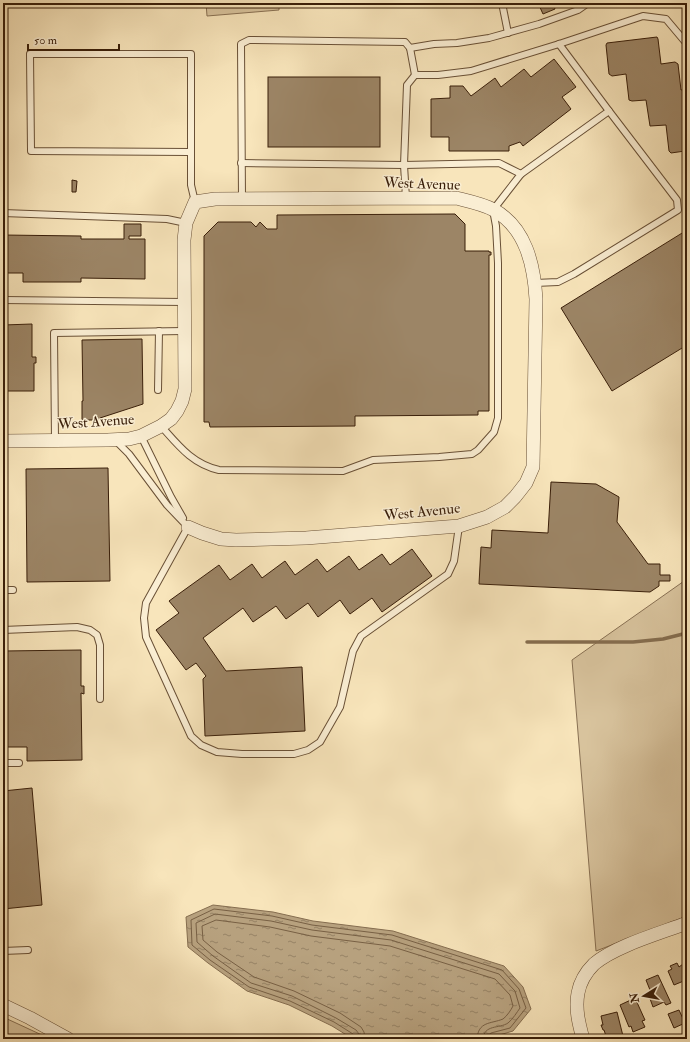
<svg xmlns="http://www.w3.org/2000/svg" width="690" height="1042" font-family="'IM FELL Double Pica',serif">
<style>
.green{fill:#d8c39d;stroke:#887053}
.water{fill:url(#water-ripples);stroke:#856d4f}
.lines{fill:none;stroke-linecap:round;stroke-linejoin:round}
.shore{stroke:#786044;stroke-width:1}
.stream{stroke:#856d4f;stroke-width:3.5}
.building{fill:#9c8566;stroke:#391e09}
.service-casing{stroke:#695036;stroke-width:8}
.minor-casing{stroke:#695036;stroke-width:14}
.service{stroke:#faeed3;stroke-width:6}
.minor{stroke:#faeed3;stroke-width:13}
.labels{text-anchor:middle;dominant-baseline:central;stroke-width:3;stroke-linejoin:round;paint-order:stroke}
.street-label{font-size:15px;fill:#391e09;stroke:#faeed3}
</style>
<defs>
<pattern id="water-ripples" width="26" height="14" patternUnits="userSpaceOnUse"><rect width="26" height="14" fill="#b7a17e"/><path d="M2 4q2-2 4 0t4 0M15 11q2-2 4 0t4 0" fill="none" stroke="#968365"/></pattern>
</defs>
<rect width="100%" height="100%" fill="#f8e5bb"/>
<filter id="stains"><feTurbulence type="fractalNoise" baseFrequency=".005" numOctaves="4"/><feColorMatrix values="0 0 0 0 .2 0 0 0 0 .09 0 0 0 0 .02 0 0 0 .5 -.17"/></filter>
<radialGradient id="worn" r=".72"><stop offset=".6" stop-color="#630" stop-opacity="0"/><stop offset="1" stop-color="#630" stop-opacity=".3"/></radialGradient>
<g class="green">
<path d="M206 3H279V10L207 16Z"/>
<path d="M687 579V916L596 951 572 660Z"/>
<path d="M3 1017 44 1036 49 1039H3Z"/>
</g>
<path class="water" d="M213 905 273 912 313 921 393 931 504 966 523 987 531 1009 513 1031 486 1039H353L332 1026 289 1005 247 991 208 963 188 947 186 917Z"/>
<g class="lines">
<g class="shore">
<path d="M354 1039 353 1034 334 1022 290 1001 249 987 210 960 192 945 191 920 214 909 272 916 312 925 392 935 502 970 519 989 526 1008 510 1028 491 1033 489 1036 488 1039"/>
<path d="M359 1039V1034L356 1030 336 1018 292 996 251 983 213 956 197 942 196 923 215 914 271 921 312 930 391 940 499 974 515 991 520 1008C517 1012 513 1019 508 1023 499 1029 484 1024 483 1039"/>
<path d="M365 1039 364 1032 361 1027 340 1013 294 991 254 977 217 952 203 940 202 926 216 920 270 927 311 936 390 946 495 979 510 995 513 1006C511 1010 507 1016 503 1019 491 1024 478 1021 477 1039"/>
</g>
<path class="stream" d="M527 642H633L663 639 687 633"/>
</g>
<g class="building">
<rect x="478" y="3" width="11" height="4"/>
<path d="M538 3H553L555 9 543 14Z"/>
<path d="M657 37 658 39 661 64 675 62 678 64 681 90 687 89V166L685 151 671 153 669 151 666 125 650 126 646 100 632 101 629 100 626 74 612 76 609 74 606 45 607 43Z"/>
<path d="M554 59 576 87 562 97 571 109 523 146 520 142 509 146V151H449V137H431V99L450 98V86H463L471 96 495 78 501 87 524 69 531 77Z"/>
<rect x="268" y="77" width="112" height="70"/>
<path d="M72 180 77 181 76 192H72Z"/>
<path d="M455 214 465 224V251H489V252H491V255H489V411H478V415L355 416V426L210 427 209 422H204V236L218 222H251L256 227 260 222 267 229H277V215Z"/>
<path d="M124 224H141V236H129V239H145V279L81 278V282H23V273H3V235L81 236V239H124Z"/>
<path d="M687 230V345L612 391 561 308Z"/>
<path d="M32 324V357H36V363H34V391H3V325Z"/>
<path d="M142 339 143 404 100 418V420H82V401H83L82 340Z"/>
<path d="M108 468 110 581 27 582 26 469Z"/>
<path d="M551 482 596 484 619 497 617 522 648 564H660V575H670V581H659V586L650 592 479 584 481 547 491 548 492 530 548 533Z"/>
<path d="M412 549 432 576 382 612 372 598 350 614 340 600 318 617 308 603 286 619 276 606 253 622 243 608 203 638 226 671 302 667 305 731 205 736 203 679 206 676 196 663 186 670 156 630 179 613 169 601 219 565 230 580 252 564 262 578 285 561 295 575 317 559 327 572 349 556 359 570 382 554 390 565Z"/>
<path d="M81 650V686H84V694L81 693 82 760 27 761V747H3V651Z"/>
<path d="M32 788 42 905 3 909V791Z"/>
<path d="M677 963 679 967 683 964 687 973V982L686 980 674 985 668 971 672 969 670 966Z"/>
<path d="M658 975 671 1003 666 1005 664 1002 653 1007 649 996 652 995 646 980Z"/>
<path d="M635 998 645 1020 642 1021 645 1027 633 1032 631 1026 629 1027 620 1005Z"/>
<path d="M679 1010 685 1023 674 1028 668 1014Z"/>
<path d="M617 1012 623 1036 607 1039 604 1030H603L601 1025H603L601 1016Z"/>
</g>
<g class="lines">
<defs>
<g id="service">
<path d="M502 3 508 33"/>
<path d="M410 48 434 44 457 43 489 38 539 24 578 10 588 3"/>
<path d="M190 152 31 151 30 54H191V185L195 202"/>
<path d="M521 174 609 111 559 44"/>
<path d="M406 198 404 165 407 85 415 75H438L471 71 559 44 643 16 666 19 687 44"/>
<path d="M242 199 241 44 249 40 405 42 410 48 415 75"/>
<path d="M3 213 167 219 186 223"/>
<path d="M535 283 558 282 574 274 678 210 677 200 609 111"/>
<path d="M3 300 184 302"/>
<path d="M158 390 159 331"/>
<path d="M161 426C178 445 192 464 219 470L343 471 373 460 439 457 472 454 478 450 494 432 498 418V263L496 226 493 210 521 174 499 163 404 165 241 163"/>
<path d="M141 436 171 497 183 518"/>
<path d="M55 441 54 333 184 331"/>
<path d="M116 441 129 454 167 505 188 527"/>
<path d="M188 527 146 603 144 618 146 637 191 736 201 745 217 752 242 754H294L308 750 320 742 340 707 353 651 361 636 448 574 454 561 459 526"/>
<path d="M3 590H13"/>
<path d="M3 630 77 627 90 630 97 635 100 645V699"/>
<path d="M3 763H19"/>
<path d="M3 951 28 950"/>
</g>
<g id="minor">
<path d="M3 441 108 440 129 439 141 436 161 426 171 419 177 411 182 401 185 389 184 240 186 223 195 202 215 199 456 198C468 201 483 204 494 210 526 228 534 265 536 299L533 467 526 483 515 497 505 507 487 517 459 526 306 538 236 540 221 539 202 533 188 527"/>
<path d="M3 1005 30 1018 68 1039"/>
<path d="M583 1039C579 1024 575 1009 578 993 580 982 586 972 594 964 615 946 661 933 687 923"/>
</g>
</defs>
<use href="#service" class="service-casing"/>
<use href="#minor" class="minor-casing"/>
<use href="#service" class="service"/>
<use href="#minor" class="minor"/>
</g>
<g class="labels">
<g class="street-label">
<text transform="translate(422 184) rotate(2)">West Avenue</text>
<text transform="translate(96 422) rotate(-4)">West Avenue</text>
<text transform="translate(422 512) rotate(-6)">West Avenue</text>
</g>
</g>
<rect width="690" height="1042" fill="none" stroke="#f8e5bb" stroke-width="16"/>
<rect x="4" y="4" width="682" height="1034" fill="none" stroke="#391e09" stroke-width="2"/>
<rect x="8" y="8" width="674" height="1026" fill="none" stroke="#391e09"/>
<g transform="translate(644 996) rotate(259)" stroke="#faeed3" stroke-width="3" paint-order="stroke">
<path d="M0-3L7 15L0 10L-7 15Z" fill="#391e09"/>
<text y="-6" font-size="11" font-weight="bold" text-anchor="middle" fill="#391e09">N</text>
</g>
<path d="M28 44v6h91v-6" fill="none" stroke="#391e09" stroke-width="2"/>
<text x="34" y="44" font-size="12" fill="#391e09" stroke="#faeed3" stroke-width="3" paint-order="stroke">50 m</text>
<rect width="100%" height="100%" filter="url(#stains)"/>
<rect width="100%" height="100%" fill="url(#worn)"/>
</svg>
